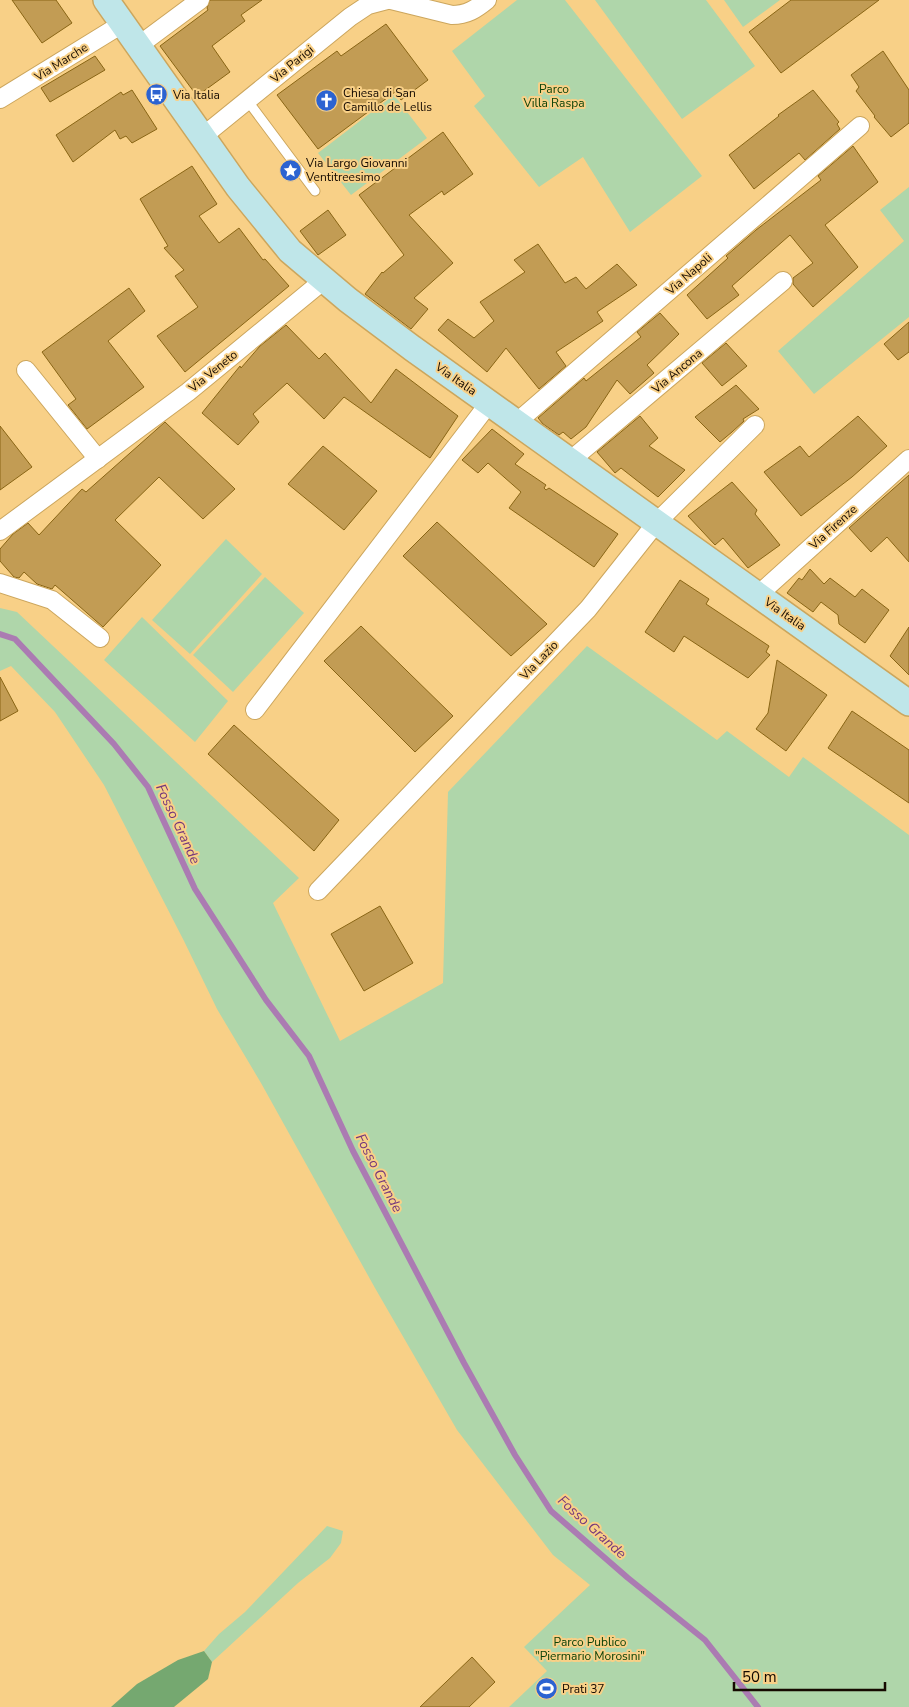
<svg xmlns="http://www.w3.org/2000/svg" width="909" height="1707" font-family="'Nunito Sans',sans-serif">
<style>
.green{fill:#afd6aa}
.forest{fill:#75a870}
.lines{fill:none;stroke-linecap:round;stroke-linejoin:round}
.stream{stroke:#ab7bb2;stroke-width:6}
.building{fill:#c29c54;stroke:#896515}
.lane-casing{stroke:#cca65d;stroke-width:11}
.street-casing{stroke:#cca65d;stroke-width:20}
.secondary-casing{stroke:#cca65d;stroke-width:28}
.lane{stroke:#fff;stroke-width:9}
.street{stroke:#fff;stroke-width:18}
.secondary{stroke:#bfe6e9;stroke-width:25}
.labels{text-anchor:middle;dominant-baseline:central;stroke-width:4;stroke-linejoin:round;paint-order:stroke}
.street-label{font-size:12px;fill:#150a00;stroke:#f8d087}
.park-label{font-size:12px;fill:#0b4107;stroke:#f8d087}
.poi-label{font-size:12px;fill:#150a00;stroke:#f8d087;text-anchor:start}
.water-label{font-size:14px;font-style:italic;fill:#73377c;stroke:#f8d087}
</style>
<rect width="100%" height="100%" fill="#f8d087"/>
<g class="green">
<path d="M517 0H565L702 176 630 232 583 157 539 187 474 106 485 96 452 51Z"/>
<path d="M595 0H706L755 66 682 119Z"/>
<path d="M724 0H780L743 27Z"/>
<path d="M394 95 427 138 351 195 318 153Z"/>
<path d="M909 187V317L814 394 778 351 904 241 880 210Z"/>
<path d="M226 539 262 574 190 654 152 620Z"/>
<path d="M265 577 304 613 233 692 193 655Z"/>
<path d="M0 608 17 612 299 878 273 903 340 1041 443 983 448 792 587 646 717 740 727 731 789 777 803 757 909 835V1707H509L547 1671 524 1647 590 1585 553 1555 457 1430 375 1288 261 1083 217 1009 184 941 104 785 55 712 11 666 0 671Z"/>
<path d="M142 617 228 701 195 742 104 660Z"/>
<path d="M327 1526 343 1531 341 1543 330 1558 298 1583 212 1662 204 1651 219 1634 245 1612Z"/>
</g>
<path class="forest" d="M204 1651 212 1662 208 1679 174 1707H111L137 1684 178 1660Z"/>
<g class="lines">
<path class="stream" d="M0 634 15 639 114 744 148 787 195 889 266 1000 309 1056 353 1151 464 1363 515 1455 551 1511 628 1578 705 1640 758 1707"/>
</g>
<g class="building">
<path d="M12 0H56L72 23 42 43Z"/>
<path d="M210 0H262L241 15 245 21 212 46 230 72 197 96 160 46 208 10 207 8Z"/>
<path d="M791 0H879L781 73 749 32Z"/>
<path d="M386 24 428 80 401 100 395 92 318 149 277 95 337 51 341 56Z"/>
<path d="M883 51 909 90V123L891 137 874 117 875 116 856 91 859 87 851 75Z"/>
<path d="M95 56 105 70 50 102 41 88Z"/>
<path d="M132 90 157 129 132 143 126 136 120 139 115 130 73 162 56 135 121 92 123 95Z"/>
<path d="M813 90 839 122 837 124 840 129 805 160 799 153 754 189 729 155 779 116 778 115Z"/>
<path d="M443 132 473 174 444 195 442 191 409 215 453 263 414 298 428 309 411 329 365 294 382 272 383 273 404 255 359 195Z"/>
<path d="M853 146 878 182 825 225 858 267 813 307 793 284V278L813 263 790 235 732 286 739 295 707 319 687 295 728 258 726 256 756 230 821 180 818 176Z"/>
<path d="M192 166 217 204 199 216 219 243 239 228 263 260 265 259 289 286 185 372 157 336 198 307 175 276 184 270 164 248 168 246 140 199Z"/>
<path d="M328 210 346 235 318 255 300 231Z"/>
<path d="M538 244 565 283 576 277 586 289 617 264 637 285 597 312 603 321 556 352 566 366 539 389 506 348 487 372 438 330 448 319 474 338 494 321 480 302 525 272 514 260Z"/>
<path d="M129 288 145 311 108 341 144 387 87 429 68 405 76 399 42 352Z"/>
<path d="M660 313 679 334 647 365 654 373 630 394 617 380 586 427 571 439 563 432 559 435 543 424 538 418 584 378 586 381 641 337 637 332Z"/>
<path d="M909 322V352L898 360 884 344Z"/>
<path d="M286 325 319 359 325 353 371 403 396 369 458 416 430 458 344 397 324 419 287 383 253 414 259 422 238 445 202 413 240 366 241 368 260 346Z"/>
<path d="M726 343 747 366 722 386 702 363Z"/>
<path d="M736 385 759 409 743 419 744 421 732 432 720 442 695 417Z"/>
<path d="M640 416 658 438 649 446 685 470 658 497 621 468 615 473 597 452Z"/>
<path d="M858 416 887 446 852 477 801 516 764 472 800 446 809 457Z"/>
<path d="M165 422 235 489 203 519 159 477 115 520 161 565 103 627 55 585 52 589 37 584 24 572 19 578 14 577 0 561V549L13 534 28 523 39 535 82 489 86 492Z"/>
<path d="M0 426 32 467 0 490Z"/>
<path d="M492 429 524 454 515 464 546 485 544 488 546 490 549 488 618 534 594 567 509 508 521 492 488 463 478 473 462 460Z"/>
<path d="M323 446 377 491 344 530 288 484Z"/>
<path d="M909 475V562L887 537 871 552 849 528Z"/>
<path d="M732 482 757 510 755 514 780 545 748 568 723 538 715 545 688 516Z"/>
<path d="M437 522 547 624 511 656 403 556Z"/>
<path d="M810 569 824 584 830 578 855 597 862 589 889 610 865 643 839 624 838 615 821 602 813 612 787 593 799 578 802 580Z"/>
<path d="M680 580 709 599 706 604 769 646 766 652 770 655 748 678 684 636 674 652 645 632Z"/>
<path d="M361 626 453 716 415 752 324 661Z"/>
<path d="M909 627V675L890 656Z"/>
<path d="M777 660 827 695 786 751 756 729 768 713Z"/>
<path d="M0 677 18 711 0 721Z"/>
<path d="M852 711 909 750V803L828 748Z"/>
<path d="M234 725 339 820 314 851 208 754Z"/>
<path d="M380 906 413 963 364 991 331 934Z"/>
<path d="M472 1657 495 1682 469 1707H420Z"/>
</g>
<g class="lines">
<defs>
<path id="lane" d="M247 100 315 191"/>
<g id="street">
<path d="M391 0 452 15C467 15 476 9 487 0"/>
<path d="M138 46 200 0"/>
<path d="M0 99 122 24"/>
<path d="M202 137 350 17 368 5 387 0"/>
<path d="M26 370 98 459"/>
<path d="M517 422 860 126"/>
<path d="M571 460 783 281"/>
<path d="M0 531 188 392 324 280"/>
<path d="M0 583 52 600 100 638"/>
<path d="M758 595 909 459"/>
<path d="M255 710 490 402"/>
<path d="M318 891 588 609 657 522 755 425"/>
</g>
<path id="secondary" d="M106 0 238 187 290 251 348 300 412 348 909 703"/>
</defs>
<use href="#lane" class="lane-casing"/>
<use href="#street" class="street-casing"/>
<use href="#secondary" class="secondary-casing"/>
<use href="#lane" class="lane"/>
<use href="#street" class="street"/>
<use href="#secondary" class="secondary"/>
</g>
<defs>
<symbol id="bus-disc" viewBox="-11 -11 22 22"><circle r="9.5" fill="#2c63d1" stroke="#f8d087"/><path d="M-5-6H5V4H4V6H2V4H-2V6H-4V4H-5ZM-3.5-4V0h7V-4ZM-3.5 1.2v1.5H-2V1.2ZM2 1.2v1.5H3.5V1.2Z" fill="#fff"/></symbol>
<symbol id="church-disc" viewBox="-11 -11 22 22"><circle r="9.5" fill="#2c63d1" stroke="#f8d087"/><path d="M-1.2-6h2.4v3.5h3.3v2.4h-3.3V6h-2.4V-.1h-3.3v-2.4h3.3Z" fill="#fff"/></symbol>
<symbol id="sight-disc" viewBox="-11 -11 22 22"><circle r="9.5" fill="#2c63d1" stroke="#f8d087"/><path d="M0-6L1.8-2.2L6-1.7L2.9 1.2L3.7 5.4L0 3.3L-3.7 5.4L-2.9 1.2L-6-1.7L-1.8-2.2Z" fill="#fff"/></symbol>
<symbol id="stadium-disc" viewBox="-11 -11 22 22"><circle r="9.5" fill="#2c63d1" stroke="#f8d087"/><path d="M0-5a6.5 5 0 1 0 0 10a6.5 5 0 1 0 0-10ZM-3.5-1.8h7v3.6h-7Z" fill="#fff"/></symbol>
</defs>
<g fill-rule="evenodd">
<use href="#bus-disc" x="144" y="82" width="25" height="25"/>
<use href="#church-disc" x="314" y="88" width="25" height="25"/>
<use href="#sight-disc" x="278" y="158" width="25" height="25"/>
<use href="#stadium-disc" x="534" y="1676" width="25" height="25"/>
</g>
<g class="labels">
<g class="street-label">
<text transform="translate(61 62) rotate(-32)">Via Marche</text>
<text transform="translate(292 64) rotate(-39)">Via Parigi</text>
<text transform="translate(689 274) rotate(-41)">Via Napoli</text>
<text transform="translate(213 371) rotate(-39)">Via Veneto</text>
<text transform="translate(677 371) rotate(-40)">Via Ancona</text>
<text transform="translate(456 379) rotate(35)">Via Italia</text>
<text transform="translate(833 527) rotate(-42)">Via Firenze</text>
<text transform="translate(785 614) rotate(35)">Via Italia</text>
<text transform="translate(539 660) rotate(-46)">Via Lazio</text>
</g>
<g class="park-label">
<text x="554" y="89">Parco<tspan x="554" dy="14">Villa Raspa</tspan></text>
<text x="590" y="1642">Parco Publico<tspan x="590" dy="14">"Piermario Morosini"</tspan></text>
</g>
<g class="poi-label">
<text x="343" y="93">Chiesa di San<tspan x="343" dy="14">Camillo de Lellis</tspan></text>
<text x="173" y="95">Via Italia</text>
<text x="306" y="163">Via Largo Giovanni<tspan x="306" dy="14">Ventitreesimo</tspan></text>
<text x="562" y="1689">Prati 37</text>
</g>
<g class="water-label">
<text transform="translate(178 824) rotate(65)">Fosso Grande</text>
<text transform="translate(379 1173) rotate(63)">Fosso Grande</text>
<text transform="translate(592 1527) rotate(42)">Fosso Grande</text>
</g>
</g>
<path d="M734 1682v8h151v-8" fill="none" stroke="#150a00" stroke-width="2.5"/>
<text x="742" y="1682" font-size="15" fill="#150a00" stroke="#f8d087" stroke-width="4" paint-order="stroke">50 m</text>
</svg>
